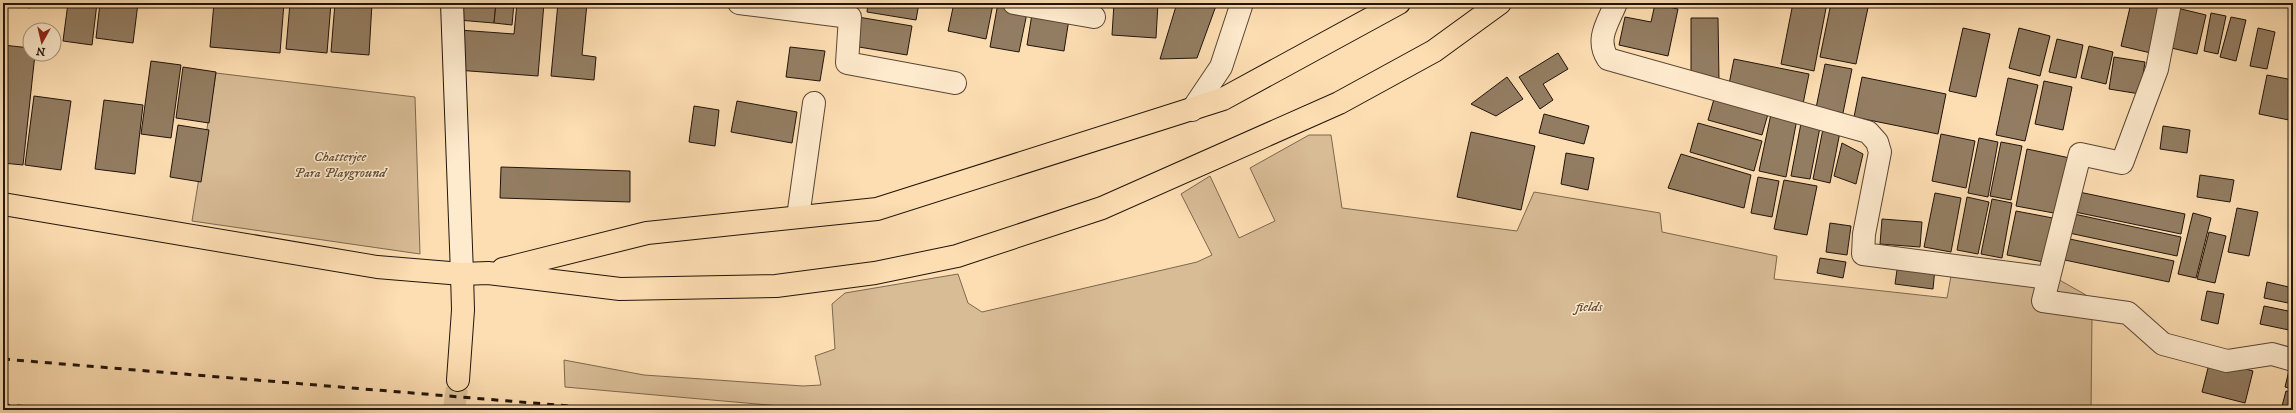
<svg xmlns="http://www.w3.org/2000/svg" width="2296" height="413" font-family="'IM FELL DW Pica',serif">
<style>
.green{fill:#d8bc96;stroke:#7c6850}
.building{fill:#937d62;stroke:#21140b}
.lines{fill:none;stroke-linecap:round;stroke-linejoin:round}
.primary-tunnel{stroke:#dcc099;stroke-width:22;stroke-dasharray:22 11;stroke-linecap:butt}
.street-casing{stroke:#584635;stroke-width:24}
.secondary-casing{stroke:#21140b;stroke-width:24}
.primary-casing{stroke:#21140b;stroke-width:24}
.street{stroke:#feeacd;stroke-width:22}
.secondary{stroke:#feeacd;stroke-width:22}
.primary{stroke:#fddeb2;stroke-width:22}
.rail{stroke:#21140b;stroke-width:3;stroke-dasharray:7 7;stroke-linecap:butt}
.labels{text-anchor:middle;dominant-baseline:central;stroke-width:3;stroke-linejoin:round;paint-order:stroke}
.park-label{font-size:14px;font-style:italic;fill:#614f3c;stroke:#feeacd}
</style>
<rect width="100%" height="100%" fill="#fddeb2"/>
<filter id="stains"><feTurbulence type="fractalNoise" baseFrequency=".005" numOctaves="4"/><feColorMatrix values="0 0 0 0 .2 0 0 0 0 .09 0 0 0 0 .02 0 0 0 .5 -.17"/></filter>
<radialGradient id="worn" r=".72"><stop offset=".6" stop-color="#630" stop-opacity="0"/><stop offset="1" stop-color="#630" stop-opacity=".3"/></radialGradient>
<g class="green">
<path d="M216 73 415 97 420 254 192 221Z"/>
<path d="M1309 135H1331L1342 208 1517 231 1534 192 1660 213 1662 232 1777 256 1774 279 1947 298 1953 265 2047 273 2086 295 2092 319 2091 410H825L565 387 564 360 644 375 803 386 821 385 815 356 835 349 832 304 845 293 958 274 968 303 982 312 1197 262 1212 255 1181 194 1210 176 1239 238 1275 221 1250 168Z"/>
</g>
<g class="building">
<path d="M9 3H30V8Z"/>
<path d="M68 3H97L92 45 63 41Z"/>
<path d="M100 3H138L133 43 96 38Z"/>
<path d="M214 3H284L280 53 210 47Z"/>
<path d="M290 3H331L327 53 286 49Z"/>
<path d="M335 3H372L369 55 331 52Z"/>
<path d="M460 3H496L494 23 458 20Z"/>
<path d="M496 3H514L512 25 494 23Z"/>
<path d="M517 3H544L538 76 456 70 459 30 514 34Z"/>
<path d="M558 3H587L582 55 596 57 594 80 551 76Z"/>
<path d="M868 3H919L916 20 867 12Z"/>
<path d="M954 3 993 4 986 39 948 31Z"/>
<path d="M998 3 1028 8 1019 52 990 47Z"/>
<path d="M1114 3H1158L1156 38 1112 35Z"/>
<path d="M1177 3H1217L1197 58 1160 59Z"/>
<path d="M1793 3H1827L1814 71 1781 64Z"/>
<path d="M1831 3H1869L1856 64 1820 57Z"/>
<path d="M2131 3H2166L2155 54 2121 46Z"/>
<path d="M1655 4 1678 9 1668 56 1619 45 1625 17 1651 22Z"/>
<path d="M2177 8 2206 15 2197 54 2167 47Z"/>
<path d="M2211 13 2226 16 2218 54 2204 51Z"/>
<path d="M1032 14 1069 19 1064 51 1027 45Z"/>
<path d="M858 17 912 26 907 55 853 46Z"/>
<path d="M2231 17 2246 20 2236 61 2220 57Z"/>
<path d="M1691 18H1718L1719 80H1691Z"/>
<path d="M1963 28 1990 34 1976 97 1949 91Z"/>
<path d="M2019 28 2050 36 2040 76 2009 68Z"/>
<path d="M2258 28 2275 32 2267 69 2250 66Z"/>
<path d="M2057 39 2083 45 2076 78 2049 72Z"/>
<path d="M3 45 30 48V54H35L23 165 3 163Z"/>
<path d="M2089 46 2113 52 2106 84 2081 78Z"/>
<path d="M790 47 825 51 820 81 786 77Z"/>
<path d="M1558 53 1568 69 1543 84 1553 100 1540 109 1519 77Z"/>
<path d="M2114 57 2145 62 2140 94 2109 89Z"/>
<path d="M1734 59 1809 74 1803 104 1728 89Z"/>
<path d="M151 61 181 65 171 138 141 134Z"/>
<path d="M1825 64 1852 69 1843 113 1816 108Z"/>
<path d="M183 67 216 72 209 123 176 118Z"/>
<path d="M2267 75 2293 80V100L2289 120 2259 114Z"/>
<path d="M1507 77 1523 99 1496 116 1471 104Z"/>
<path d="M1862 77 1946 94 1938 134 1854 117Z"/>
<path d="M2008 78 2038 85 2025 141 1996 135Z"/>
<path d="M2044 81 2072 87 2063 130 2035 124Z"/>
<path d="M1716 92 1770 107 1762 135 1708 120Z"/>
<path d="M34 96 71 101 61 170 25 165Z"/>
<path d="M104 100 143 105 135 174 95 169Z"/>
<path d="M737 101 797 112 792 143 731 132Z"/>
<path d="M694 106 719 110 715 146 689 142Z"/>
<path d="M1772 109 1798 114 1786 177 1759 171Z"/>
<path d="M1544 114 1589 126 1584 144 1539 133Z"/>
<path d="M1802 118 1821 122 1810 179 1791 176Z"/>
<path d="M1698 123 1762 141 1754 171 1690 152Z"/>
<path d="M1824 124 1841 127 1830 183 1813 179Z"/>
<path d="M178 125 209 130 201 182 170 177Z"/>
<path d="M2163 126 2190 130 2187 153 2160 149Z"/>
<path d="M1471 132 1535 146 1521 210 1457 197Z"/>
<path d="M1941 134 1975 141 1966 188 1932 181Z"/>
<path d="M1979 138 1998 142 1988 197 1968 193Z"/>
<path d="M2001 142 2022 146 2011 200 1990 196Z"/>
<path d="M1842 143 1863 154 1856 184 1834 176Z"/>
<path d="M2027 149 2070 158 2059 214 2016 206Z"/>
<path d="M1566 153 1594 158 1588 190 1561 184Z"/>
<path d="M1681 154 1751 175 1744 208 1668 188Z"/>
<path d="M501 167 630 171V202L500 198Z"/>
<path d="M2200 175 2234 180 2230 202 2197 197Z"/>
<path d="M1758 177 1779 181 1772 217 1751 213Z"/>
<path d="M1784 180 1817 186 1807 235 1774 229Z"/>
<path d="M2079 192 2185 214 2181 234 2075 212Z"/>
<path d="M1935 193 1961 198 1951 252 1924 247Z"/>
<path d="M1967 197 1989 202 1978 254 1957 250Z"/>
<path d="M1992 199 2012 203 2002 258 1981 254Z"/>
<path d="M2237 208 2258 212 2249 256 2228 252Z"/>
<path d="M2016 211 2058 219 2049 263 2007 255Z"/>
<path d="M2193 213 2211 218 2196 278 2178 274Z"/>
<path d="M2074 214 2181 237 2177 256 2069 233Z"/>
<path d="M1882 219 1922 222 1920 247 1880 244Z"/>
<path d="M1830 223 1851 226 1847 255 1826 252Z"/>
<path d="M2209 232 2226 236 2215 283 2197 279Z"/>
<path d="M2065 238 2174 261 2169 282 2060 259Z"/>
<path d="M1820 258 1846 262 1843 278 1817 273Z"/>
<path d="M1898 263 1935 268 1933 289 1895 284Z"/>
<path d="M2267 282 2293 288V304L2264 298Z"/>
<path d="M2207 291 2224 294 2218 324 2201 320Z"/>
<path d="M2264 306 2293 312 2289 330 2260 324Z"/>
<path d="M2210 360 2253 371 2245 403 2202 392Z"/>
<path d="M2291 362H2293V389L2285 387Z"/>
<path d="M2286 391 2293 393V410H2281Z"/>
</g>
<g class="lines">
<path class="primary-tunnel" d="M454 410 458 380"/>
<defs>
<g id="street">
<path d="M739 3 850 17 847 63 955 83"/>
<path d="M1014 3 1094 17"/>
<path d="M1616 3C1608 23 1595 39 1608 59L1868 132 1877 142 1880 152 1864 234 1863 254 2048 278"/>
<path d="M2170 3 2157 69 2122 163 2080 154 2043 301 2128 313 2163 344 2227 361 2272 354 2293 360"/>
<path d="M1192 110 1221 67 1242 3"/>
<path d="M798 217 814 103"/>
</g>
<path id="secondary" d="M452 3 462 274"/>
<g id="primary">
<path d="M3 204 377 267 462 274 488 273 620 289 776 286 875 273 957 256 1102 208 1339 103 1434 51 1500 3"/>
<path d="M503 269 647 233 877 209 1223 99 1399 3"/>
<path d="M458 380 463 310 462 274"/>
</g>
</defs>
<use href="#street" class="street-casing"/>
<use href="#secondary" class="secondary-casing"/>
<use href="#primary" class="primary-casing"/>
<use href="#street" class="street"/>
<use href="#secondary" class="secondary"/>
<use href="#primary" class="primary"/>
<g class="rail">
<path d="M3 359 617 410"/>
<path d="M3 405 71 410"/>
</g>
</g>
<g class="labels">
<g class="park-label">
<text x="340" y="157">Chatterjee<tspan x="340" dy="16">Para Playground</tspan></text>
<text x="1589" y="307">fields</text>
</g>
</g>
<rect width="2296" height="413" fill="none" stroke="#fddeb2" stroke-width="16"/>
<rect x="4" y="4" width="2288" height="405" fill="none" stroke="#21140b" stroke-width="2"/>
<rect x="8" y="8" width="2280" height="397" fill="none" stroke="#21140b"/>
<g transform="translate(42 42) rotate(188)"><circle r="19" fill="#feeacd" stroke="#a6947f"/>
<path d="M0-3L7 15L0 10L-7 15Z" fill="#8f2418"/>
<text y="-6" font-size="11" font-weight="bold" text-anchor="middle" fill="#21140b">N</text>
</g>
<rect width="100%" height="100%" filter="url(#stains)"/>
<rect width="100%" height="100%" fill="url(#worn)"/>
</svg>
